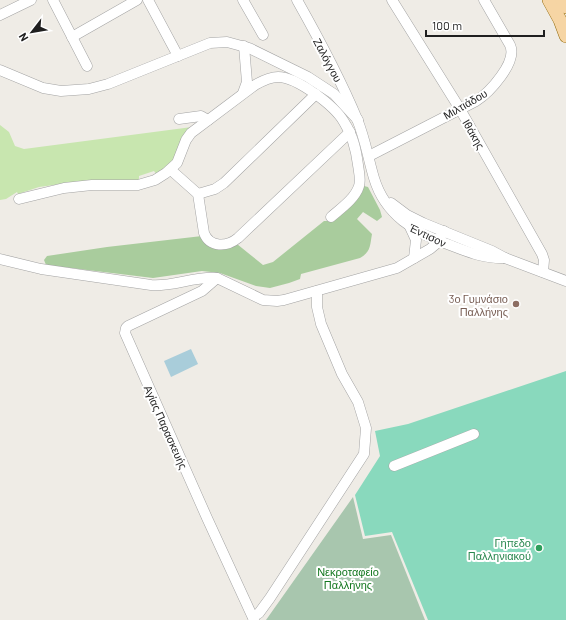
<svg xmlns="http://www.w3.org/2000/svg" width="566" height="620" font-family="Barlow,sans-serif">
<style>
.grass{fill:#c8e6af}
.forest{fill:#a9cc9d}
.cemetery{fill:#a8c6ae}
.pitch{fill:#89d9bd}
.water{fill:#a9cdda}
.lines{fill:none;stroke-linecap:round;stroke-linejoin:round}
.minor-casing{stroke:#a3a3a3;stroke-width:11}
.major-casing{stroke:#906809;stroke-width:14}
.minor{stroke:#fff;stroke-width:10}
.major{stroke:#f6d5a4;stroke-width:13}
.education-dot{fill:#8d6e63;stroke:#fff;stroke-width:1.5}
.leisure-dot{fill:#2e9e5b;stroke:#fff;stroke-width:1.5}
.labels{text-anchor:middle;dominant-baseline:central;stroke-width:4;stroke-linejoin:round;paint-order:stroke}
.street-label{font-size:11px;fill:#1f1f1f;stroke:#fff}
.education-label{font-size:11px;fill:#785e54;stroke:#fff;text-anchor:end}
.leisure-label{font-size:11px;fill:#27864d;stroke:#fff;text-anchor:end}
.park-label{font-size:11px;fill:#12771e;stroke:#fff}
</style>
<rect width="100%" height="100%" fill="#efece6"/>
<path class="grass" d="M0 125 9 132 15 146 24 149 192 127 181 140 178 146V158L157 175 154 171 139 176V181L76 182 39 187 18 194 17 192 6 199 0 200Z"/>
<path class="forest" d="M364 186 368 187 380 210 382 217 377 221 363 212 357 219 372 234C370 245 371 252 360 258L301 274 300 279 289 283 270 288 256 286 220 273 202 271 153 278 46 265 44 260 47 256 107 247 202 236 237 244 263 265 273 262 324 221H332L362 190Z"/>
<path class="cemetery" d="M353 497 363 539 391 535 425 620H266Z"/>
<path class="pitch" d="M566 371V620H428L392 532 365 536 355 495 380 456 375 431 408 424Z"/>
<path class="water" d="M191 349 198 364 171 377 164 361Z"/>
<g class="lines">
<defs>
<g id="minor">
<path d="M53 0 87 66"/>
<path d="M148 0 178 56"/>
<path d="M243 0 263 35"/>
<path d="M297 0C319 39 340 78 357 119 365 138 368 158 374 178 385 215 415 233 450 245 468 252 485 259 505 258"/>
<path d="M392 0 460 109 542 254 544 260 543 272"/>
<path d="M0 15 31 0"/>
<path d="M72 37 137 0"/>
<path d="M0 70 43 88 61 91 89 89 108 84 210 43 227 42 249 48 308 77 334 94 358 120"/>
<path d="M243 93 247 82 244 46"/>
<path d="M179 119 201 116 208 120"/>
<path d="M369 156 476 101C489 93 518 62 510 45L484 0"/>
<path d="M171 170 198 194 204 233C210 248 227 247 238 238L350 132"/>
<path d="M198 194 215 189 224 183 316 94"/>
<path d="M19 199 64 188 92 185H138L155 180 166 173 177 163 186 140 191 133 255 85C262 81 270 77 278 77 297 77 335 106 344 122 353 136 356 149 358 165 359 172 361 180 359 186 355 199 340 209 331 217"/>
<path d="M391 203 407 215 423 223 492 251 505 258 566 281"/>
<path d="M410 227 416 240 414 258"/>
<path d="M0 259 41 269 151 285C173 287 194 276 217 278L263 300 277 301 284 300 397 268 430 249 436 244 444 231"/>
<path d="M217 278 202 291 128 326 126 328 125 333 207 518 254 620"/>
<path d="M394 466 474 434"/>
<path d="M253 617 259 613 270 598 364 454 366 428 358 402 342 374 321 324 317 307V291"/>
</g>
<g id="major">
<path d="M549 0 560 20 566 36"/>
<path d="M562 0 566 7"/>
</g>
</defs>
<use href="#minor" class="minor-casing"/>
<use href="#major" class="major-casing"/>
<use href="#minor" class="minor"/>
<use href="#major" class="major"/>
</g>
<circle class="education-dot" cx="516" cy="304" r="4"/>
<circle class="leisure-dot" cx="539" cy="548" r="4"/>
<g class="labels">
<g class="street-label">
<text transform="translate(328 60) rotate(62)">Ζαλόγγου</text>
<text transform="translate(465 104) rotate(-30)">Μιλτιάδου</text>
<text transform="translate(474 134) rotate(60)">Ιθάκης</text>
<text transform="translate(428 235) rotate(26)">Έντισον</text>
<text transform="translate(166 427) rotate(66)">Αγίας Παρασκευής</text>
</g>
<g class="education-label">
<text x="508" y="298">3ο Γυμνάσιο<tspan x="508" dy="13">Παλλήνης</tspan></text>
</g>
<g class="leisure-label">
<text x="531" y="542">Γήπεδο<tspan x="531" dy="13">Παλληνιακού</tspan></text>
</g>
<g class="park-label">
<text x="348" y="571">Νεκροταφείο<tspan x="348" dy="13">Παλλήνης</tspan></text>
</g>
</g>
<g transform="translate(32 32) rotate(239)" stroke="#ffffff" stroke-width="3" paint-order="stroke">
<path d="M0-3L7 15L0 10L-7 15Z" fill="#1f1f1f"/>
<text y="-6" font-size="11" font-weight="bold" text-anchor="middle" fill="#1f1f1f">N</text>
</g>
<path d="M426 30v6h118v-6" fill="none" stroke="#1f1f1f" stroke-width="2"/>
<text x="432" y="30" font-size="12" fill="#1f1f1f" stroke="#ffffff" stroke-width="3" paint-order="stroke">100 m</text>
</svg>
